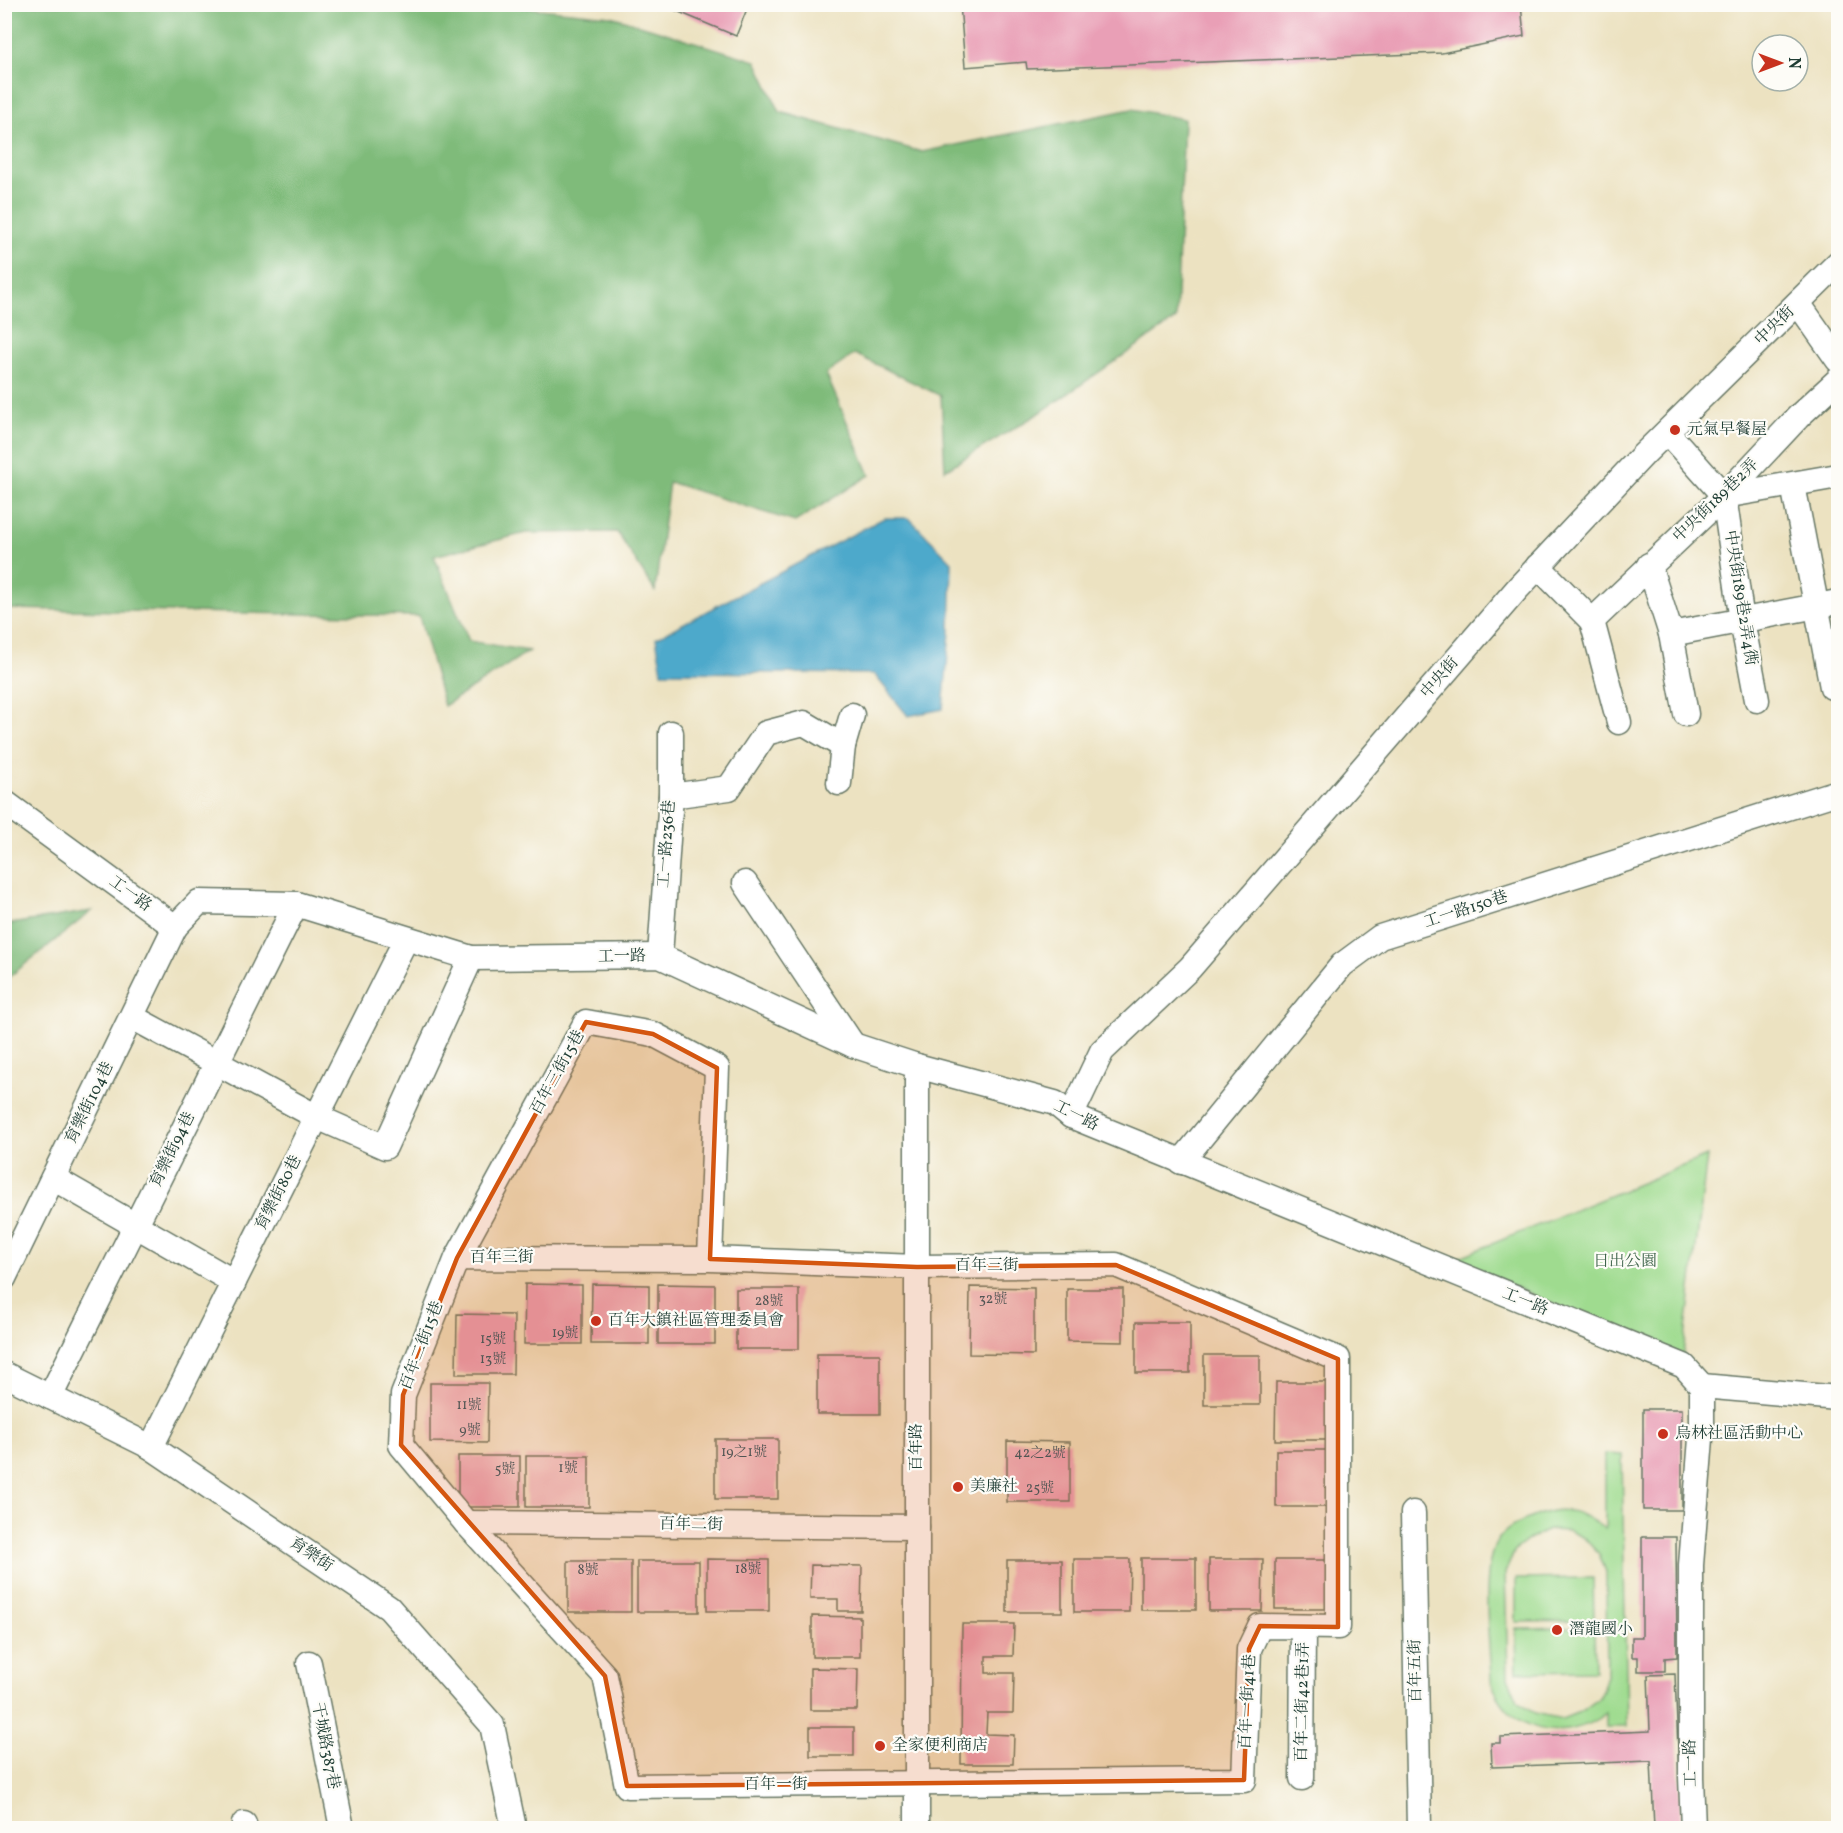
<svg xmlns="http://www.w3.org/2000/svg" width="1843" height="1833" font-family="Vollkorn,'Noto Serif TC',serif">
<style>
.green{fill:#9fdb8f;stroke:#5f8c62;stroke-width:1.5;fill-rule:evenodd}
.forest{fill:#7fbb7a;stroke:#4f7c57;stroke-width:1.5}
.water{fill:#4da9cb;stroke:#367380;stroke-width:1.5}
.building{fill:#e99fb6}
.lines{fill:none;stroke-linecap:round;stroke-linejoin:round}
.minor-casing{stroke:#677765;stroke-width:27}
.minor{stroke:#fff;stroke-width:24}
.marked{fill:#d45610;fill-opacity:0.2;stroke:#d45610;stroke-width:4.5;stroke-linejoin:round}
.poi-dot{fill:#c8321e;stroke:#fdfcf7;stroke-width:2}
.labels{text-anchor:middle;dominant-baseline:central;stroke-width:4.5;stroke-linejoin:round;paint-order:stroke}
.number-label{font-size:14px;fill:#525654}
.street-label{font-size:16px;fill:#1f3d34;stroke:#fdfcf7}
.poi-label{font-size:16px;fill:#1f3d34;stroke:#fdfcf7;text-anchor:start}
.park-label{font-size:16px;fill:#3f644b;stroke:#fdfcf7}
</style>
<rect width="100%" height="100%" fill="#fdfcf7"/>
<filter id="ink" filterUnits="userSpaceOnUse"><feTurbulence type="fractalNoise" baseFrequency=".0167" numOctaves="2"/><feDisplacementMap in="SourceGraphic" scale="12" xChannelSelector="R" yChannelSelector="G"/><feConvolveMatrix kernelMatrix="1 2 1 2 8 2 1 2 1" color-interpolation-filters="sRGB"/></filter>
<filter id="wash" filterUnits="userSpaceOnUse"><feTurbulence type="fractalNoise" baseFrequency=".008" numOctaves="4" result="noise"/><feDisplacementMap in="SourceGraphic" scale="24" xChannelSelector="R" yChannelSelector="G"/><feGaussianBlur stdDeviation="1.35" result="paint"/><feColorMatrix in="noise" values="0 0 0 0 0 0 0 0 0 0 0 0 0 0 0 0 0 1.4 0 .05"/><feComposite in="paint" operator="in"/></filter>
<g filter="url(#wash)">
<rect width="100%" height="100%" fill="#ece2c1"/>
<g class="green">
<path d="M1707 1156 1682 1363 1455 1259Z"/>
<path d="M1605 1454 1622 1455 1627 1727H1606V1713C1564 1746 1507 1732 1491 1680 1490 1644 1480 1573 1496 1543 1505 1527 1522 1521 1538 1515 1567 1504 1583 1513 1605 1529ZM1549 1530 1569 1531 1584 1538 1599 1554 1606 1572 1607 1677 1598 1699 1582 1711 1562 1719 1535 1713 1518 1701 1508 1677 1505 1573 1515 1550 1531 1538Z"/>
<path d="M1593 1578 1594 1621 1516 1622V1579Z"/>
<path d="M1594 1628 1595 1671 1517 1672 1516 1629Z"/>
</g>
<g class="forest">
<path d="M488 4 611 16 756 61 780 112 922 152 1132 109 1184 119 1176 319 1041 412 945 470 941 396 855 354 826 374 870 475 795 522 669 482 655 591 617 532 526 533 434 556 469 641 529 651 444 706 419 616 5 609V5Z"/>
<path d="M92 911 5 980V925Z"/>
</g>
<path class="water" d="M884 518H909L952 562 950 632 943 709 908 716 874 674 662 672 656 638Z"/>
<g id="blocks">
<g class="building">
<path d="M660 4H749L736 36Z"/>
<path d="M960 4H1521L1524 36 1442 53 1027 69 1026 62 965 67Z"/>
<path d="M525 1284 582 1285V1344H524Z"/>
<path d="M592 1284 649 1285V1344H591Z"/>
<path d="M658 1284 715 1285V1344H658Z"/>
<path d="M970 1287 1034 1288V1355L969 1354Z"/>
<rect x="736" y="1289" width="63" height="60"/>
<path d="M1067 1289H1123V1342L1067 1341Z"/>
<path d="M457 1314 514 1315 513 1374H456Z"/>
<rect x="1136" y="1322" width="54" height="51"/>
<rect x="817" y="1354" width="63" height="60"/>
<rect x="1204" y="1355" width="56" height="50"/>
<path d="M1276 1382H1328V1440H1275Z"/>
<path d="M430 1383H488L487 1443 430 1442Z"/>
<rect x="1643" y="1409" width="39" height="101"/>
<rect x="715" y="1439" width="63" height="60"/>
<path d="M1007 1441 1070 1442V1502H1007Z"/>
<rect x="1276" y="1450" width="52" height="57"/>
<rect x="458" y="1456" width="62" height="51"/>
<rect x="526" y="1456" width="63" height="51"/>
<path d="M1642 1537H1676L1677 1657 1665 1658V1671H1638V1657H1632V1637H1642Z"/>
<rect x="1141" y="1558" width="55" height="52"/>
<path d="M707 1559 769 1560V1611H707Z"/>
<path d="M1074 1559H1130L1129 1612H1074Z"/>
<path d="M1209 1559H1263L1262 1611H1209Z"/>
<rect x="1007" y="1560" width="55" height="52"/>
<rect x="1275" y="1560" width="55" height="49"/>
<rect x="568" y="1561" width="63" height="51"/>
<rect x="637" y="1561" width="62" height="51"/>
<path d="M811 1565 862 1566 861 1611H838V1599H810Z"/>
<path d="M812 1616 860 1617V1657H812Z"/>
<path d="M962 1624H1014L1013 1656H986V1673H1014L1013 1713H987L986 1734 1014 1735 1013 1764H961Z"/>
<path d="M810 1668 858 1669 857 1710H810Z"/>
<path d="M1675 1674 1681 1828H1654L1651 1761 1492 1767 1491 1743H1500V1737L1650 1731 1648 1675Z"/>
<rect x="810" y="1727" width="44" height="29"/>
</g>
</g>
</g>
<g filter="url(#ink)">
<use href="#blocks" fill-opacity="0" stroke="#677765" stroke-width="1.5"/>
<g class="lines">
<defs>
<g id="minor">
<path d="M1798 303 1838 360"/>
<path d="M1667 432 1724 496"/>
<path d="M1793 485 1832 687"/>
<path d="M1724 496 1742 621 1757 700"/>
<path d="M1724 496 1838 476"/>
<path d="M1649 565 1671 634 1686 714"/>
<path d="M1538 566 1592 621 1619 722"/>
<path d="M1592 621 1724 496 1800 415 1838 380"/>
<path d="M1671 634 1838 602"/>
<path d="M839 783 843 746"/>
<path d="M671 796 729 788 766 733 804 723 843 746 852 715"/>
<path d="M4 802 175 927 199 902 296 904 471 958 660 956 853 1045 917 1066 1055 1103 1071 1116 1684 1366 1702 1386V1426L1691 1565V1777L1693 1828"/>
<path d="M745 883 853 1045"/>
<path d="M660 956 671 796V733"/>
<path d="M132 1017 317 1117 385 1147 471 958"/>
<path d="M917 1066V1828"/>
<path d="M1071 1116 1102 1051 1190 968 1518 588 1643 455 1838 263"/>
<path d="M1181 1162 1342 965 1380 937 1838 792"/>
<path d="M53 1178 234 1282"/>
<path d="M457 1258 710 1259 917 1267 1116 1265 1338 1359V1627L1260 1626 1249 1649 1244 1780 627 1786 605 1676 466 1523 401 1445 403 1395 457 1258 586 1022 653 1034 717 1068 710 1259"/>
<path d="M4 1278 175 927"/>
<path d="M4 1374 151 1447 389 1608 492 1725 514 1828"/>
<path d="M1702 1386 1838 1398"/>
<path d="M50 1397 296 904"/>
<path d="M151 1447 406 939"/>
<path d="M1413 1513 1419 1828"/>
<path d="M466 1523 917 1527"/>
<path d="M309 1663 342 1828"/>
<path d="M1302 1778 1303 1627"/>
<path d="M244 1824 245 1828"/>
</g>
</defs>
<use href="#minor" class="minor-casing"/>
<use href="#minor" class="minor"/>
</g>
</g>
<path class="marked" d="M586 1022 653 1034 717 1068 710 1259 917 1267 1116 1265 1338 1359V1627L1260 1626 1249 1649 1244 1780 627 1786 605 1676 401 1445 403 1395 457 1258Z"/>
<g class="poi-dot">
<circle cx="1675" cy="430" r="6"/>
<circle cx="596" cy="1321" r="6"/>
<circle cx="1663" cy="1434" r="6"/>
<circle cx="958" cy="1487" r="6"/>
<circle cx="1557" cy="1630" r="6"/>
<circle cx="880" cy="1746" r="6"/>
</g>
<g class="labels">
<g class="number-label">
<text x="993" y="1299">32號</text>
<text x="769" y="1301">28號</text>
<text x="565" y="1333">19號</text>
<text x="493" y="1339">15號</text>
<text x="493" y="1359">13號</text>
<text x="469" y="1405">11號</text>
<text x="470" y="1430">9號</text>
<text x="744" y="1452">19之1號</text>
<text x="1040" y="1453">42之2號</text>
<text x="568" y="1468">1號</text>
<text x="505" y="1469">5號</text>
<text x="1040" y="1488">25號</text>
<text x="748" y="1569">18號</text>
<text x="588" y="1570">8號</text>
</g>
<g class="street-label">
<text transform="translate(1775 326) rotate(-45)">中央街</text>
<text transform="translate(1716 501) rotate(-44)">中央街189巷2弄</text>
<text transform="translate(1740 598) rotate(81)">中央街189巷2弄4衖</text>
<text transform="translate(1440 678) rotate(-49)">中央街</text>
<text transform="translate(667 844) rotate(-86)">工一路236巷</text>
<text transform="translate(130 894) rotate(36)">工一路</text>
<text transform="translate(1466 910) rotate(-18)">工一路150巷</text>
<text transform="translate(622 957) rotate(-1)">工一路</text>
<text transform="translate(558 1073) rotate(-61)">百年三街15巷</text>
<text transform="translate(90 1103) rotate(-64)">育樂街104巷</text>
<text transform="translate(1076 1116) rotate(27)">工一路</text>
<text transform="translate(173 1150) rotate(-64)">育樂街94巷</text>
<text transform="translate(279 1193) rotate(-63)">育樂街80巷</text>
<text x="502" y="1258">百年三街</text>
<text x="987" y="1266">百年三街</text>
<text transform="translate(1525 1302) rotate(22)">工一路</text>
<text transform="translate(422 1346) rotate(-69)">百年二街15巷</text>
<text transform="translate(917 1447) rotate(-90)">百年路</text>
<text transform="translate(691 1525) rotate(1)">百年二街</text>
<text transform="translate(311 1555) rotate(34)">育樂街</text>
<text transform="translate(1416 1671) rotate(-91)">百年五街</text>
<text transform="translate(1248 1702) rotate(-87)">百年一街41巷</text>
<text transform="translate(1303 1702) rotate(-89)">百年二街42巷1弄</text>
<text transform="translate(325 1746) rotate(79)">干城路387巷</text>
<text transform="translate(1691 1763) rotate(-91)">工一路</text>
<text x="776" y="1785">百年一街</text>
</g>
<g class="poi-label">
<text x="1687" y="430">元氣早餐屋</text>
<text x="608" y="1321">百年大鎮社區管理委員會</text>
<text x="1675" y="1434">烏林社區活動中心</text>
<text x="970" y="1487">美廉社</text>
<text x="1569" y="1630">潛龍國小</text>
<text x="892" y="1746">全家便利商店</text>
</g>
<g class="park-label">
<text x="1625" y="1262">日出公園</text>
</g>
</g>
<rect width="1843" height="1833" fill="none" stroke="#fdfcf7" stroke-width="24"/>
<g transform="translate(1780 63) rotate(90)"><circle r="28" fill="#fdfcf7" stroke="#a4b0a9" stroke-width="1.5"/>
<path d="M0-4.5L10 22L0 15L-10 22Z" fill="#c8321e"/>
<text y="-9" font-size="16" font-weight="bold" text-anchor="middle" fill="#1f3d34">N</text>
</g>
</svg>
